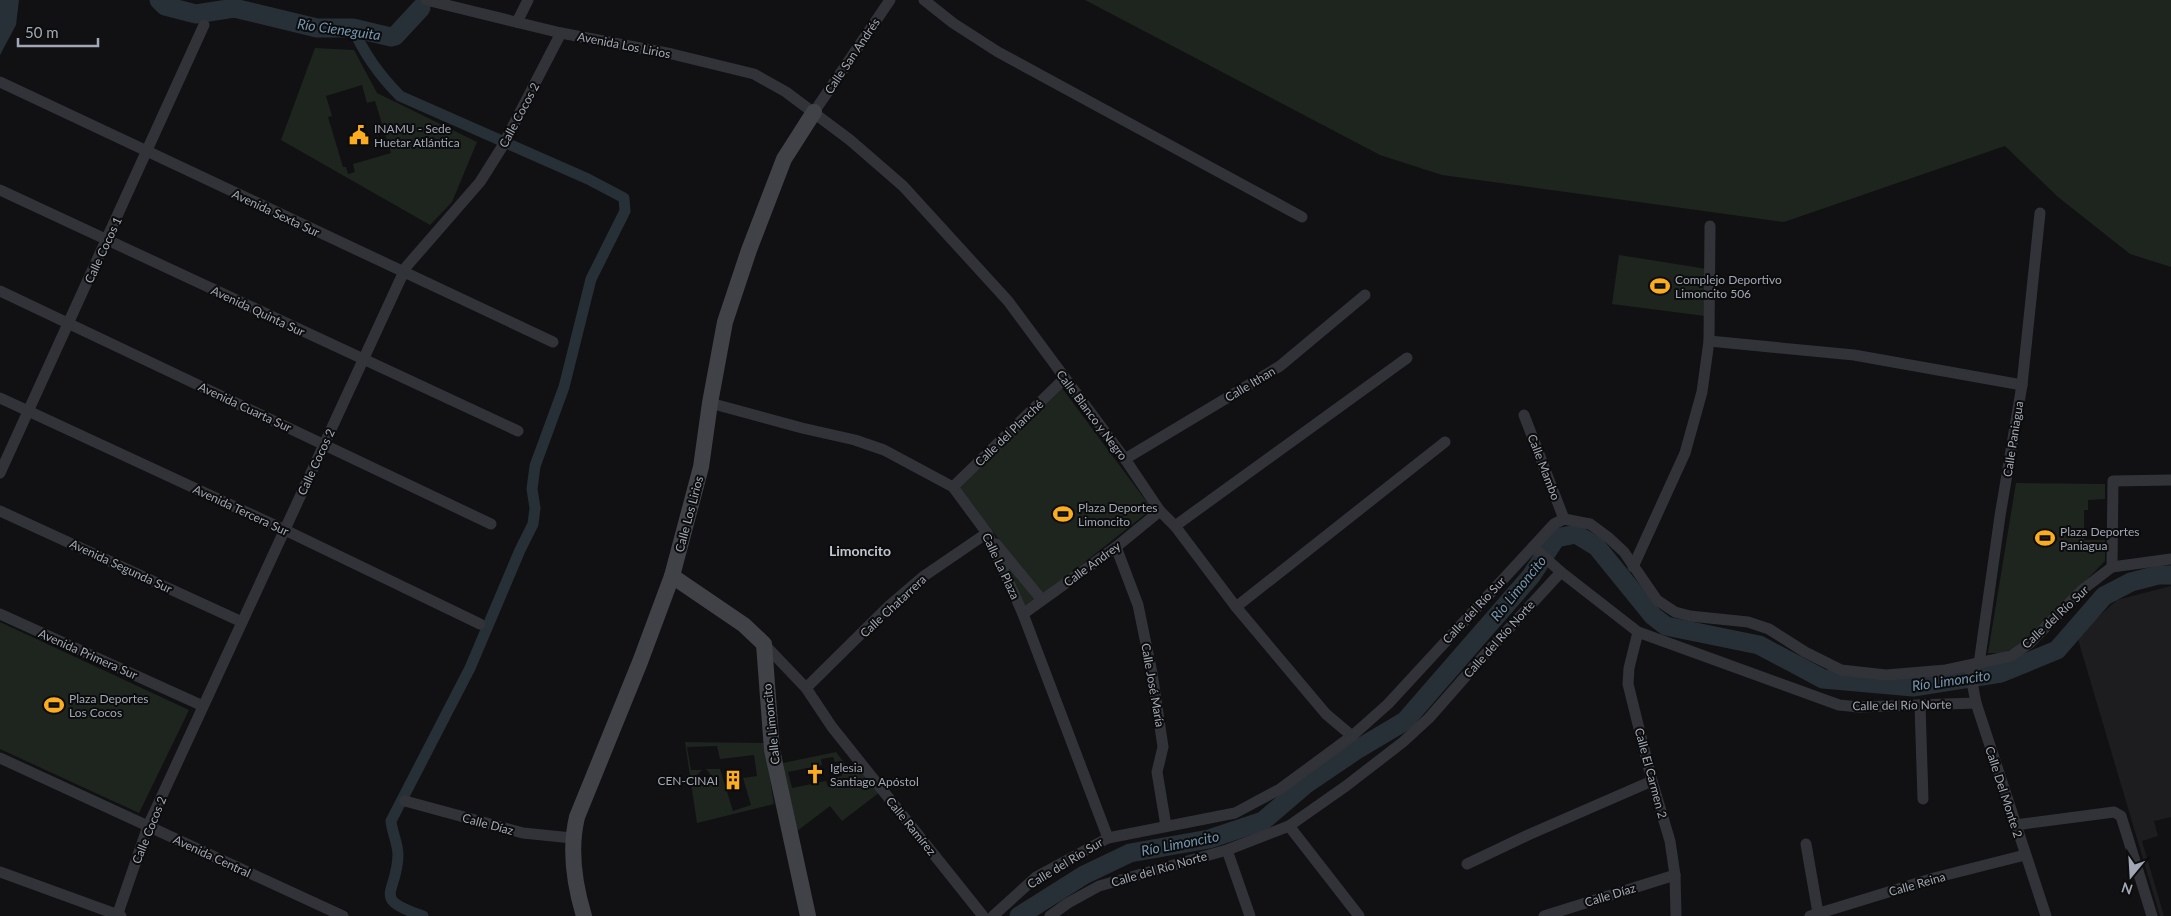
<svg xmlns="http://www.w3.org/2000/svg" width="2171" height="916" font-family="Lato,sans-serif">
<style>
.built{fill:#1d1d20}
.green{fill:#1d251e;fill-rule:evenodd}
.water{fill:#273037}
.lines{fill:none;stroke-linecap:round;stroke-linejoin:round}
.canal{stroke:#273037;stroke-width:11}
.river{stroke:#273037;stroke-width:19}
.street{stroke:#323338;stroke-width:11}
.secondary{stroke:#404248;stroke-width:16}
.labels{text-anchor:middle;dominant-baseline:central;stroke-width:4;stroke-linejoin:round;paint-order:stroke}
.street-label{font-size:12px;fill:#a1a7b4;stroke:#0c0c0d}
.poi-label{font-size:12px;fill:#a1a7b4;stroke:#0c0c0d;text-anchor:start}
.water-label{font-size:14px;font-style:italic;fill:#7597b2;stroke:#0c0c0d}
.neighbourhood-label{font-size:14px;font-weight:bold;fill:#c2c6d0;stroke:#0c0c0d}
</style>
<rect width="100%" height="100%" fill="#111113"/>
<path class="built" d="M2171 586V817L2154 821 2158 836 2142 841 2164 916H2160L2077 636 2117 600Z"/>
<g class="green">
<path d="M1085 0H2171V267L2130 254 2058 197 2005 146 1784 222 1442 175 1380 155Z"/>
<path d="M315 48 354 50 377 93 477 142 452 202 430 225 281 140ZM362 85 367 103 375 101 391 153 353 164 355 172 348 174 346 167H343L328 117 332 116 326 96Z"/>
<path d="M1619 255 1707 269 1705 316 1612 304Z"/>
<path d="M1062 388 1152 509 1043 595 959 489Z"/>
<path d="M2016 483 2105 484V499L2088 500V510H2084V540H2105V561L2033 635 2013 649 2001 653H1988Z"/>
<path d="M996 550 1037 599 1024 609Z"/>
<path d="M0 622 189 710 139 813 0 749Z"/>
<path d="M685 742 764 743 774 804 697 823ZM717 746 720 759 754 755 757 776 743 778 751 805 733 811 720 769H706L711 775 703 782 697 775 702 770H691L687 747Z"/>
<path d="M836 752 848 768 856 762 880 792 842 821 830 806 797 831 783 763ZM833 757 835 762 839 761 842 776 837 777 839 785 828 787 826 781 792 788 788 772 822 765 821 759Z"/>
</g>
<path class="water" d="M0 0H19L16 25 0 55Z"/>
<g class="lines">
<path class="canal" d="M353 28C364 54 381 77 400 96L588 179 624 198 625 211 591 279 564 387 535 466 532 489 535 508 533 524 520 550 470 668 391 821C392 832 398 844 398 855 397 895 370 898 423 916"/>
<g class="river">
<path d="M159 0 165 6 196 14 234 8 317 28H353L391 37 395 36 421 8"/>
<path d="M1019 916 1084 875 1130 853 1209 839 1263 821 1305 785 1358 749 1405 721 1531 576 1556 538 1576 534 1597 547 1653 616 1666 626 1759 645 1823 679 1913 687 2001 673 2057 650 2104 596 2131 582 2158 575H2171"/>
</g>
<g class="street">
<path d="M426 0 561 33 672 54 754 74 786 92 850 140 903 186 1008 301 1125 459 1160 511 1175 526 1236 607 1326 714 1352 736"/>
<path d="M924 0 953 23 998 52 1302 217"/>
<path d="M517 22 528 0"/>
<path d="M0 82 553 342"/>
<path d="M814 112 890 0"/>
<path d="M0 190 518 431"/>
<path d="M0 291 491 524"/>
<path d="M1709 341 1854 355 2022 385"/>
<path d="M0 398 285 530 480 624"/>
<path d="M710 403 802 428 855 440 884 450 953 487 987 533 1023 614 1108 838"/>
<path d="M1524 415 1564 519"/>
<path d="M1125 459 1280 366 1365 295"/>
<path d="M0 473 204 25"/>
<path d="M953 487 1065 378"/>
<path d="M0 511 242 622"/>
<path d="M1175 526 1407 358"/>
<path d="M996 544 1042 600"/>
<path d="M1116 547 1138 605 1152 673 1163 747 1157 772 1166 826"/>
<path d="M1533 547 1561 572 1638 632 1839 705 1859 707 1976 703"/>
<path d="M1633 567 1685 453 1702 392 1709 341 1710 226"/>
<path d="M2112 567 2113 481 2171 480"/>
<path d="M1236 607 1445 442"/>
<path d="M0 614 203 706"/>
<path d="M1023 614 1116 547 1160 511"/>
<path d="M1638 632 1629 668 1628 684 1652 781 1670 841 1675 875 1676 916"/>
<path d="M764 644 806 688 832 727 983 916"/>
<path d="M1979 664 2000 516 2022 385 2040 213"/>
<path d="M1969 666 1976 703 2046 916"/>
<path d="M806 688 889 606 924 576 987 533"/>
<path d="M1920 705 1923 799"/>
<path d="M0 758 343 916"/>
<path d="M405 801 523 833 572 838"/>
<path d="M2015 825 2114 812 2121 816 2152 916"/>
<path d="M1289 826 1359 916"/>
<path d="M1806 844 1818 913"/>
<path d="M1227 850 1250 916"/>
<path d="M1467 864 1528 835 1652 781"/>
<path d="M0 872 121 916"/>
<path d="M117 916 148 826 406 267 480 182 502 147 561 33"/>
<path d="M993 916 1036 877 1108 838 1235 813 1280 789 1352 736 1388 704 1554 524 1564 519 1590 524 1609 538 1624 552 1657 600 1675 612 1690 616 1748 622 1769 629 1805 652 1841 670 1886 675 1946 670 2011 656 2030 643 2082 590 2112 567 2171 559"/>
<path d="M1050 916 1068 903 1099 886 1227 850 1289 826 1346 786 1403 742 1429 718 1480 660 1561 572"/>
<path d="M1544 916 1675 875"/>
<path d="M1810 916 1934 878 2025 855"/>
</g>
<g class="secondary">
<path d="M672 576 744 625 764 644 772 750 808 916"/>
<path d="M584 916C574 883 569 850 577 817L640 662 672 576 701 467 710 403 725 322 749 250 784 159 814 112"/>
</g>
</g>
<defs>
<symbol id="civic-bare" viewBox="-9 -9 18 18"><path d="M-.6-6.5H3V-4.5H.6V-3L4-1V1h2V6H-6V1h2V-1L-.6-3ZM-1.2 2.5V6h2.4V2.5Z" fill="#fcad1f" stroke="#0c0c0d" stroke-width="2.5" paint-order="stroke"/></symbol>
<symbol id="stadium-bare" viewBox="-9 -9 18 18"><path d="M0-5a6.5 5 0 1 0 0 10a6.5 5 0 1 0 0-10ZM-3.5-1.8h7v3.6h-7Z" fill="#fcad1f" stroke="#0c0c0d" stroke-width="2.5" paint-order="stroke"/></symbol>
<symbol id="church-bare" viewBox="-9 -9 18 18"><path d="M-1.2-6h2.4v3.5h3.3v2.4h-3.3V6h-2.4V-.1h-3.3v-2.4h3.3Z" fill="#fcad1f" stroke="#0c0c0d" stroke-width="2.5" paint-order="stroke"/></symbol>
<symbol id="building-bare" viewBox="-9 -9 18 18"><path d="M-4-6H4V6H1V3H-1V6H-4ZM-2.5-4.3h1.7v1.8h-1.7ZM.8-4.3h1.7v1.8H.8ZM-2.5-1h1.7V.8h-1.7ZM.8-1h1.7V.8H.8Z" fill="#fcad1f" stroke="#0c0c0d" stroke-width="2.5" paint-order="stroke"/></symbol>
</defs>
<g fill-rule="evenodd">
<use href="#civic-bare" x="345" y="121" width="28" height="28"/>
<use href="#stadium-bare" x="1646" y="272" width="28" height="28"/>
<use href="#stadium-bare" x="1049" y="500" width="28" height="28"/>
<use href="#stadium-bare" x="2031" y="524" width="28" height="28"/>
<use href="#stadium-bare" x="40" y="691" width="28" height="28"/>
<use href="#church-bare" x="801" y="760" width="28" height="28"/>
<use href="#building-bare" x="719" y="766" width="28" height="28"/>
</g>
<g class="labels">
<g class="street-label">
<text transform="translate(624 45) rotate(11)">Avenida Los Lirios</text>
<text transform="translate(852 56) rotate(-56)">Calle San Andrés</text>
<text transform="translate(519 115) rotate(-62)">Calle Cocos 2</text>
<text transform="translate(276 213) rotate(25)">Avenida Sexta Sur</text>
<text transform="translate(103 250) rotate(-65)">Calle Cocos 1</text>
<text transform="translate(258 311) rotate(25)">Avenida Quinta Sur</text>
<text transform="translate(1250 384) rotate(-31)">Calle Ithan</text>
<text transform="translate(245 407) rotate(25)">Avenida Cuarta Sur</text>
<text transform="translate(1092 415) rotate(53)">Calle Blanco y Negro</text>
<text transform="translate(1009 433) rotate(-44)">Calle del Planché</text>
<text transform="translate(2013 439) rotate(-81)">Calle Paniagua</text>
<text transform="translate(316 462) rotate(-65)">Calle Cocos 2</text>
<text transform="translate(1544 467) rotate(69)">Calle Mambo</text>
<text transform="translate(241 510) rotate(25)">Avenida Tercera Sur</text>
<text transform="translate(689 514) rotate(-75)">Calle Los Lirios</text>
<text transform="translate(1092 564) rotate(-36)">Calle Andrey</text>
<text transform="translate(121 566) rotate(25)">Avenida Segunda Sur</text>
<text transform="translate(1001 566) rotate(65)">Calle La Plaza</text>
<text transform="translate(893 606) rotate(-43)">Calle Chatarrera</text>
<text transform="translate(1474 610) rotate(-47)">Calle del Río Sur</text>
<text transform="translate(2055 617) rotate(-43)">Calle del Río Sur</text>
<text transform="translate(1499 639) rotate(-48)">Calle del Río Norte</text>
<text transform="translate(88 654) rotate(24)">Avenida Primera Sur</text>
<text transform="translate(1153 685) rotate(80)">Calle José María</text>
<text transform="translate(1902 705) rotate(-1)">Calle del Río Norte</text>
<text transform="translate(771 724) rotate(-96)">Calle Limoncito</text>
<text transform="translate(1651 773) rotate(75)">Calle El Carmen 2</text>
<text transform="translate(2004 792) rotate(72)">Calle Del Monte 2</text>
<text transform="translate(488 824) rotate(15)">Calle Díaz</text>
<text transform="translate(911 826) rotate(51)">Calle Ramírez</text>
<text transform="translate(149 830) rotate(-68)">Calle Cocos 2</text>
<text transform="translate(212 856) rotate(25)">Avenida Central</text>
<text transform="translate(1065 863) rotate(-31)">Calle del Río Sur</text>
<text transform="translate(1159 869) rotate(-16)">Calle del Río Norte</text>
<text transform="translate(1917 884) rotate(-16)">Calle Reina</text>
<text transform="translate(1610 895) rotate(-17)">Calle Díaz</text>
</g>
<g class="poi-label">
<text x="374" y="128">INAMU - Sede<tspan x="374" dy="14">Huetar Atlántica</tspan></text>
<text x="1675" y="279">Complejo Deportivo<tspan x="1675" dy="14">Limoncito 506</tspan></text>
<text x="1078" y="507">Plaza Deportes<tspan x="1078" dy="14">Limoncito</tspan></text>
<text x="2060" y="531">Plaza Deportes<tspan x="2060" dy="14">Paniagua</tspan></text>
<text x="69" y="698">Plaza Deportes<tspan x="69" dy="14">Los Cocos</tspan></text>
<text x="830" y="767">Iglesia<tspan x="830" dy="14">Santiago Apóstol</tspan></text>
<text x="718" y="780" text-anchor="end">CEN-CINAI</text>
</g>
<g class="water-label">
<text transform="translate(339 29) rotate(8)">Río Cieneguita</text>
<text transform="translate(1518 588) rotate(-51)">Río Limoncito</text>
<text transform="translate(1951 680) rotate(-8)">Río Limoncito</text>
<text transform="translate(1180 843) rotate(-11)">Río Limoncito</text>
</g>
<g class="neighbourhood-label">
<text x="860" y="550">Limoncito</text>
</g>
</g>
<g transform="translate(2131 876) rotate(198)" stroke="#0c0c0d" stroke-width="4" paint-order="stroke">
<path d="M0-4L9 19L0 12L-9 19Z" fill="#a1a7b4"/>
<text y="-8" font-size="14" font-weight="bold" text-anchor="middle" fill="#a1a7b4">N</text>
</g>
<path d="M18 38v8h80v-8" fill="none" stroke="#a1a7b4" stroke-width="2.5"/>
<text x="25" y="38" font-size="15" fill="#a1a7b4" stroke="#0c0c0d" stroke-width="4" paint-order="stroke">50 m</text>
</svg>
